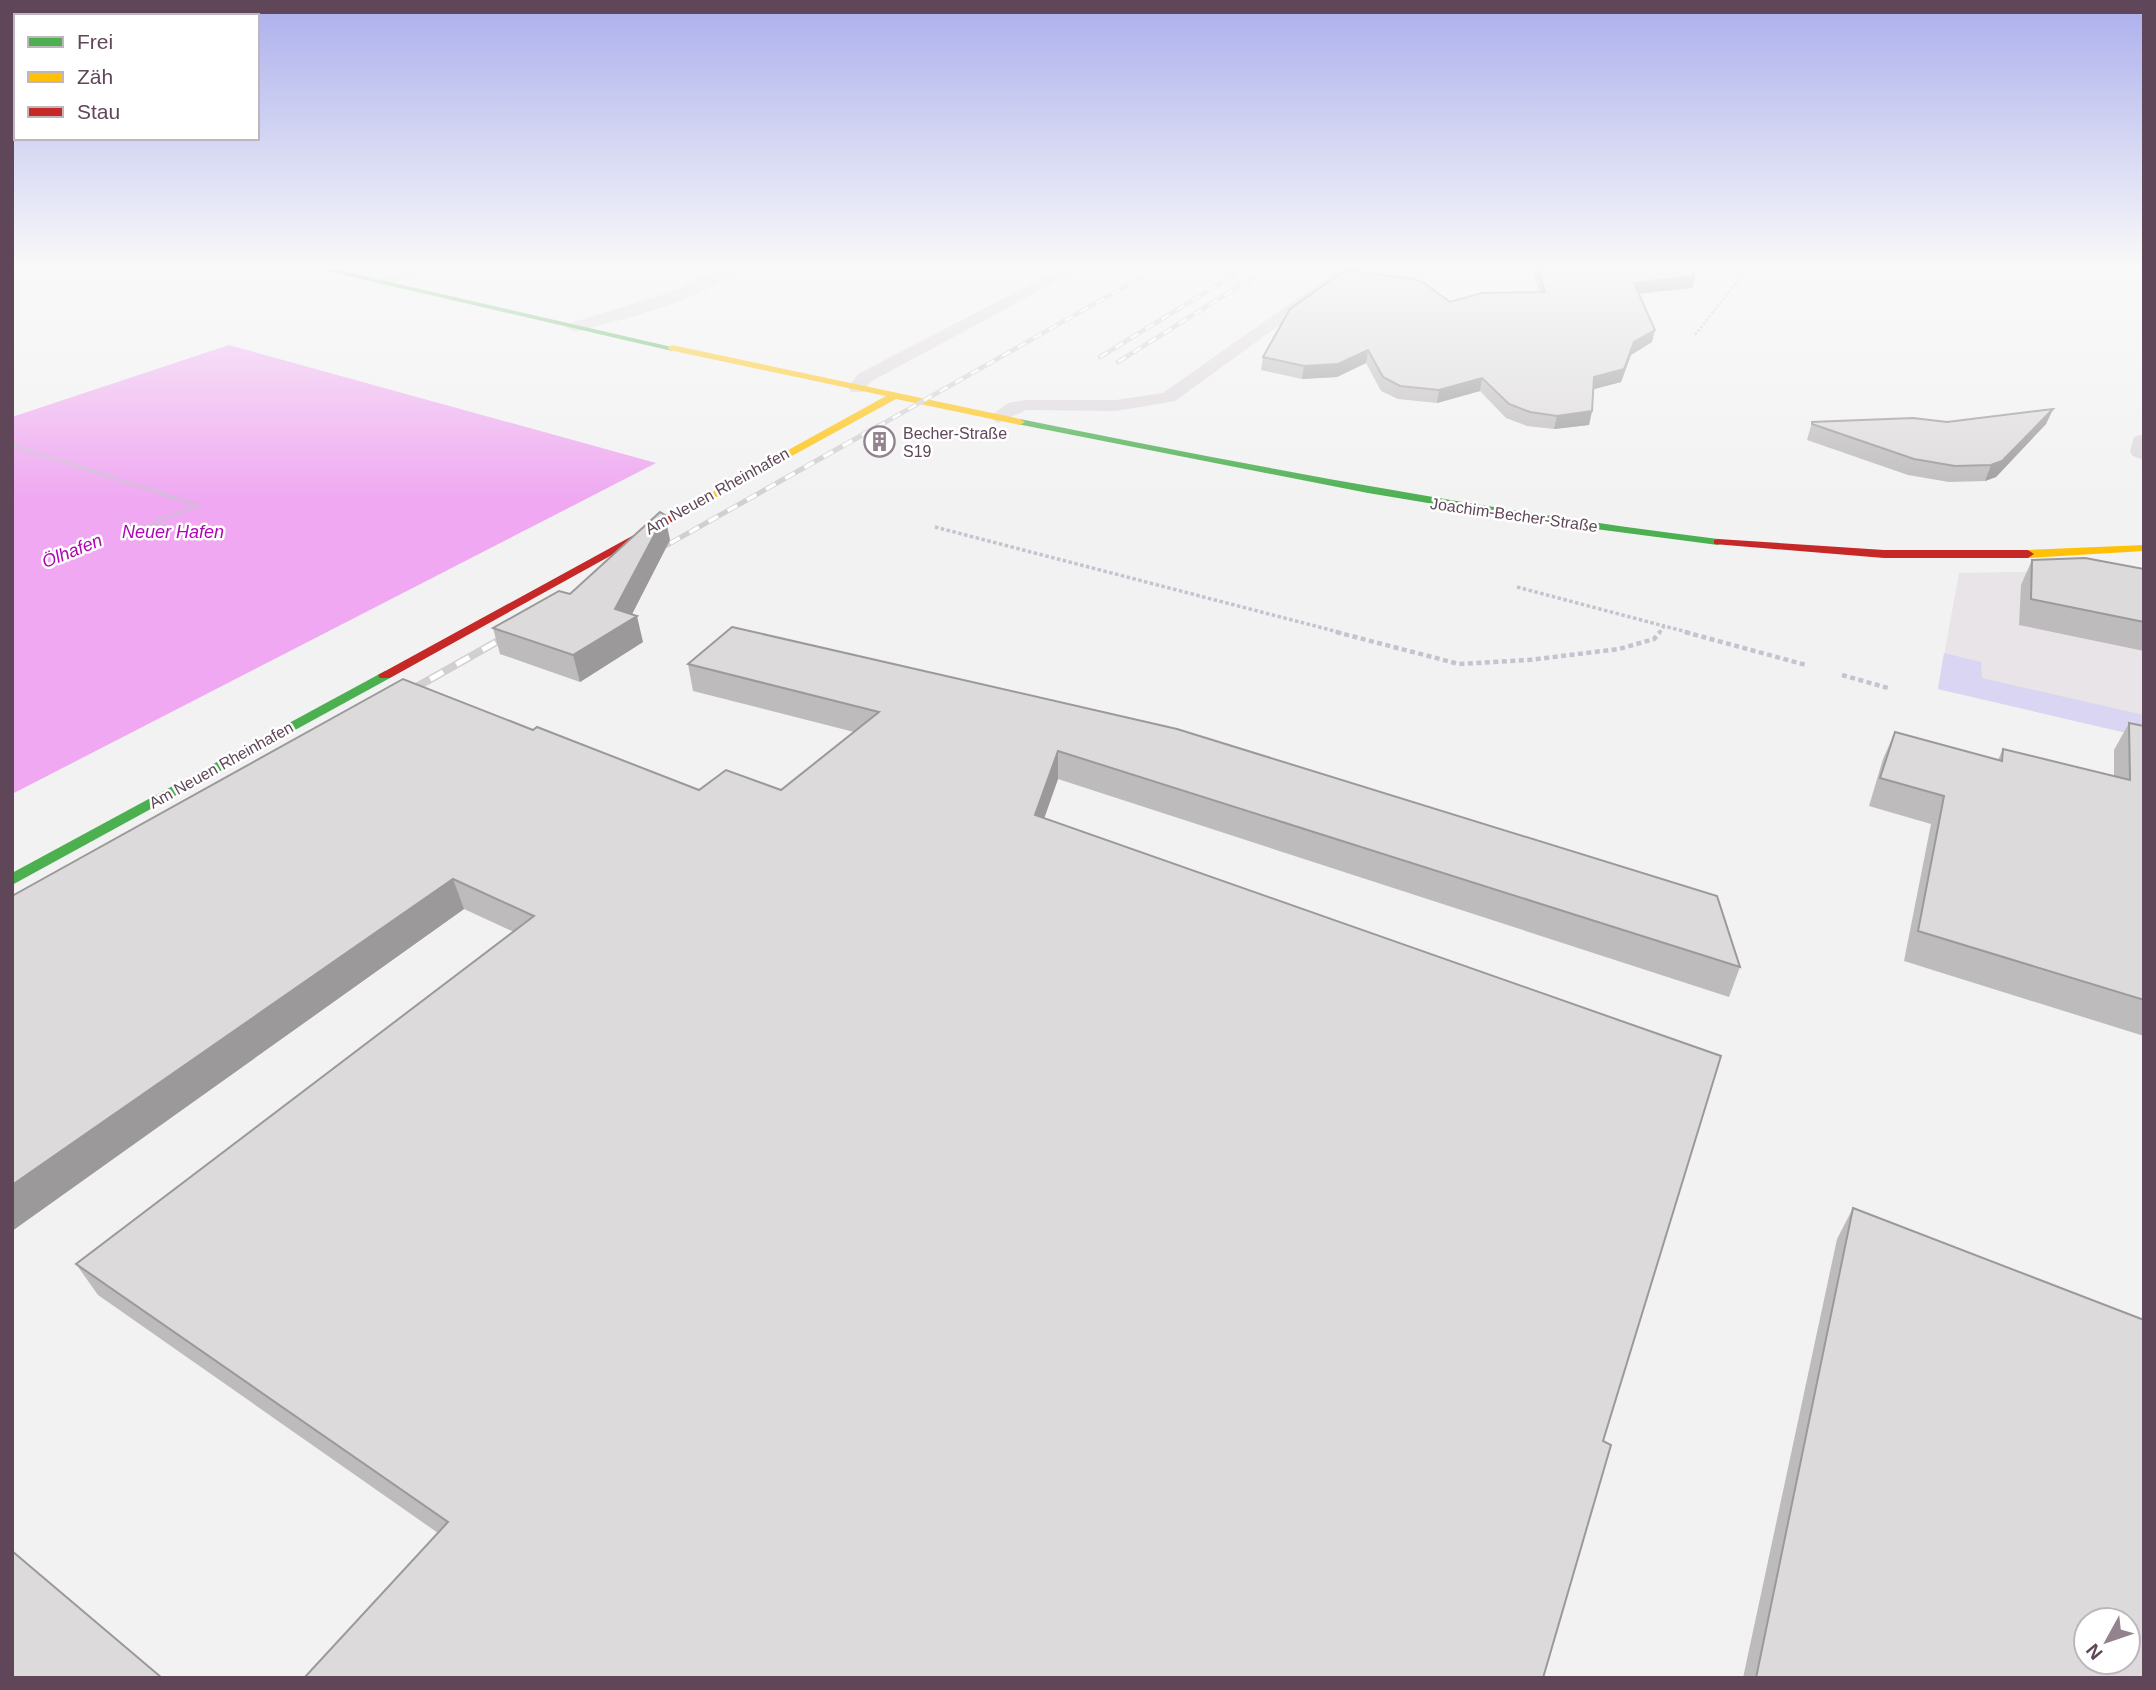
<svg xmlns="http://www.w3.org/2000/svg" width="2156" height="1690" font-family="Arial,sans-serif">
<style>
.airport{fill:#e8e4e7}
.green{fill:#d9d5f2}
.water{fill:#efa8f1}
.lines{fill:none;stroke-linecap:round;stroke-linejoin:round}
.path-far2{stroke:#c8c2d0;stroke-width:2.5;stroke-dasharray:2.5 2;stroke-linecap:butt}
.path-far1{stroke:#c8c2d0;stroke-width:3.5;stroke-dasharray:3.5 2.5;stroke-linecap:butt}
.path{stroke:#c8c2d0;stroke-width:4.5;stroke-dasharray:5 3.5;stroke-linecap:butt}
.lane{fill:#ded8dd;fill-rule:evenodd}
.fast{fill:#4caf50;fill-rule:evenodd}
.slow{fill:#ffc107;fill-rule:evenodd}
.jam{fill:#c62828;fill-rule:evenodd}
.rail-far2-casing{stroke:#d2ced2;stroke-width:4.5}
.rail-far1-casing{stroke:#d2ced2;stroke-width:5}
.rail-casing{stroke:#d2ced2;stroke-width:8}
.rail-far2{stroke:#fff;stroke-width:2.5;stroke-dasharray:9;stroke-linecap:butt}
.rail-far1{stroke:#fff;stroke-width:3.5;stroke-dasharray:11;stroke-linecap:butt}
.rail{stroke:#fff;stroke-width:5;stroke-dasharray:15;stroke-linecap:butt}
.wall{fill:#bebbbd}
.shaded-wall{fill:#9b999a}
.building{fill:#dddadc;stroke:#9b999a;stroke-width:2;fill-rule:evenodd}
.labels{text-anchor:middle;dominant-baseline:central;stroke-width:5;stroke-linejoin:round;paint-order:stroke}
.far-poi-label{font-size:16px;fill:#5f4759;stroke:#fff;text-anchor:start}
.far-street-label{font-size:16px;fill:#5f4759;stroke:#fff}
.far-water-label{font-size:18px;font-style:italic;fill:#af05b4;stroke:#fff}
</style>
<rect width="100%" height="100%" fill="#f1f2f1"/>
<path class="airport" d="M2085 571 2144 575V737L1938 689 1959 573Z"/>
<path class="green" d="M1944 653 1981 662 1982 678 2144 715V737L1938 689Z"/>
<path class="water" d="M229 345 656 463 12 794V417Z"/>
<g class="lines">
<path class="path-far2" d="M1695 335 1750 265"/>
<g class="path-far1">
<path d="M12 445 197 505 126 536"/>
<path d="M935 527 1342 633"/>
<path d="M1517 587 1664 626"/>
<path d="M1659 633 1664 626 1691 633"/>
</g>
<g class="path">
<path d="M1336 632 1459 664 1529 660 1619 649 1654 639 1660 632"/>
<path d="M1685 632 1806 665"/>
<path d="M1842 675 1888 688"/>
</g>
<g class="lane">
<path d="M418 265H440L385 286H375L373 283 375 280Z"/>
<path d="M726 265H743C713 298 618 321 574 332L566 327 568 324 677 290Z"/>
<path d="M1068 265H1087L870 382 863 392H851L848 388 858 374Z"/>
<path d="M1345 265H1362L1175 401 1116 411 1026 410 998 423 989 417 1008 403 1026 400H1116L1163 393Z"/>
<path d="M2144 434V460L2133 456 2130 452 2134 437Z"/>
</g>
<g class="fast">
<path d="M300 265H316L676 348 672 351Z"/>
<path d="M1020 419C1252 466 1483 510 1718 539L1724 542 1718 545 1542 522 1368 493 1017 424V420Z"/>
<path d="M385 671 390 672V678L12 885V873Z"/>
</g>
<g class="slow">
<path d="M672 345 1020 419 1025 422 1020 425 896 399 680 517 676 516V512L886 396 669 350 668 348Z"/>
<path d="M2144 545V551L2028 558 2022 554 2028 550Z"/>
</g>
<g class="jam">
<path d="M676 512 686 514 390 678H380L378 675Z"/>
<path d="M1718 539 1884 550H2028L2034 554 2028 558H1884L1714 544V540Z"/>
</g>
<defs>
<g id="rail-far2">
<path d="M1100 357 1250 265"/>
<path d="M1118 362 1273 265"/>
<path d="M877 427 1163 265"/>
</g>
<g id="rail-far1">
<path d="M651 554 880 425"/>
<path d="M511 633 514 632"/>
</g>
<path id="rail" d="M404 694 514 632"/>
</defs>
<use href="#rail-far2" class="rail-far2-casing"/>
<use href="#rail-far1" class="rail-far1-casing"/>
<use href="#rail" class="rail-casing"/>
<use href="#rail-far2" class="rail-far2"/>
<use href="#rail-far1" class="rail-far1"/>
<use href="#rail" class="rail"/>
</g>
<g class="wall">
<path d="M1532 265H1691L1695 276 1692 288 1639 294 1652 342 1631 355 1621 382 1593 389 1592 411 1589 425 1554 429 1527 426 1506 418 1480 391 1437 403 1398 399 1381 391 1366 363 1337 377 1302 379 1261 370 1263 357 1450 302 1539 292Z"/>
<path d="M2053 409 2046 424 1996 477 1985 481 1949 482 1908 475 1807 440 1812 422H1947Z"/>
<path d="M670 540 632 614 643 642 580 682 500 654 493 628 570 594Z"/>
<path d="M2032 560 2144 569V651L2019 625 2021 585Z"/>
<path d="M732 627 1740 967 1729 997 1058 779 1044 819 1721 1056 438 1533 98 1295 76 1264 514 932 464 909 12 1231V896L533 730 699 790H781L854 732 693 691 688 664Z"/>
<path d="M2129 723 2144 726V1036L1904 961 1931 824 1869 806 1883 759 1895 732 1998 760 2003 749 2114 776V750Z"/>
<path d="M1853 1208 2144 1678H1743L1837 1239Z"/>
</g>
<g class="shaded-wall">
<path d="M1695 276 1692 288 1631 294 1634 283Z"/>
<path d="M1655 330 1652 342 1631 355 1621 382 1591 390 1594 377 1634 342Z"/>
<path d="M1368 350 1366 363 1337 377 1302 379 1304 366Z"/>
<path d="M1482 378 1480 391 1437 403 1439 390Z"/>
<path d="M2053 409 2046 424 1996 477 1985 481 1991 465Z"/>
<path d="M1592 411 1589 425 1554 429 1557 416Z"/>
<path d="M665 515 670 540 628 622 637 616 643 642 580 682 573 655 615 609Z"/>
<path d="M1058 751V779L1035 844V815Z"/>
<path d="M453 879 464 909 12 1231V1185Z"/>
</g>
<g class="building">
<path d="M1537 265H1691L1695 276 1634 283 1655 330 1634 342 1624 369 1594 377 1592 411 1557 416 1530 412 1509 404 1482 378 1439 390 1400 386 1383 377 1368 350 1338 364 1304 366 1263 357 1290 309 1345 270 1415 279 1424 283 1450 302 1482 293 1545 292Z"/>
<path d="M2053 409 2002 461 1991 465 1955 466 1914 459 1812 424V422L1913 418 1947 422Z"/>
<path d="M660 512 665 515 615 609 637 616 573 655 493 628 559 591 570 594Z"/>
<path d="M2085 558 2144 569V622L2031 599 2032 560Z"/>
<path d="M732 627 1177 729 1717 896 1740 967 1058 751 1035 815 1721 1056 1603 1441 1611 1445 1543 1678H304L448 1522 76 1264 534 916 453 879 12 1185V896L403 679 533 730 537 727 699 790 726 770 781 790 879 712 688 664Z"/>
<path d="M2129 723 2144 726V1000L1918 931 1944 796 1880 778 1895 732 2002 761 2003 749 2130 780Z"/>
<path d="M1853 1208 2144 1320V1678H1756ZM2086 1620H2128V1662H2086Z"/>
<path d="M12 1551 162 1678H12Z"/>
</g>
<linearGradient id="sky" x2="0" y2="1"><stop stop-color="#abafec"/><stop offset="0.53" stop-color="#f9f9f9"/><stop offset="1" stop-color="#f9f9f9" stop-opacity="0"/></linearGradient>
<rect width="2156" height="502" fill="url(#sky)"/>
<defs>
<symbol id="building-ring" viewBox="-11 -11 22 22"><circle r="9.5" fill="#fff" stroke="#92838e" stroke-width="1.5"/><path d="M-4-6H4V6H1V3H-1V6H-4ZM-2.5-4.3h1.7v1.8h-1.7ZM.8-4.3h1.7v1.8H.8ZM-2.5-1h1.7V.8h-1.7ZM.8-1h1.7V.8H.8Z" fill="#92838e"/></symbol>
</defs>
<g fill-rule="evenodd">
<use href="#building-ring" x="862" y="424" width="35" height="35"/>
</g>
<g class="labels">
<g class="far-poi-label">
<text x="903" y="433">Becher-Straße<tspan x="903" dy="18">S19</tspan></text>
</g>
<g class="far-street-label">
<text transform="translate(717 491) rotate(-29)">Am Neuen Rheinhafen</text>
<text transform="translate(1514 515) rotate(8)">Joachim-Becher-Straße</text>
<text transform="translate(221 765) rotate(-29)">Am Neuen Rheinhafen</text>
</g>
<g class="far-water-label">
<text x="173" y="532">Neuer Hafen</text>
<text transform="translate(72 551) rotate(-22)">Ölhafen</text>
</g>
</g>
<rect width="2156" height="1690" fill="none" stroke="#5f4759" stroke-width="28"/>
<rect x="14" y="14" width="245" height="126" fill="#ffffff" stroke="#bfb5bd" stroke-width="2"/>
<rect x="28" y="37" width="35" height="10" fill="#4caf50" stroke="#bfb5bd" stroke-width="2"/>
<text x="77" y="49" font-size="21" fill="#5f4759">Frei</text>
<rect x="28" y="72" width="35" height="10" fill="#ffc107" stroke="#bfb5bd" stroke-width="2"/>
<text x="77" y="84" font-size="21" fill="#5f4759">Zäh</text>
<rect x="28" y="107" width="35" height="10" fill="#c62828" stroke="#bfb5bd" stroke-width="2"/>
<text x="77" y="119" font-size="21" fill="#5f4759">Stau</text>
<g transform="translate(2107 1641) rotate(230)"><circle r="33" fill="#ffffff" stroke="#bfb5bd" stroke-width="2"/>
<path d="M0-5L12 26L0 18L-12 26Z" fill="#92838e"/>
<text y="-10" font-size="19" font-weight="bold" text-anchor="middle" fill="#5f4759">N</text>
</g>
</svg>
